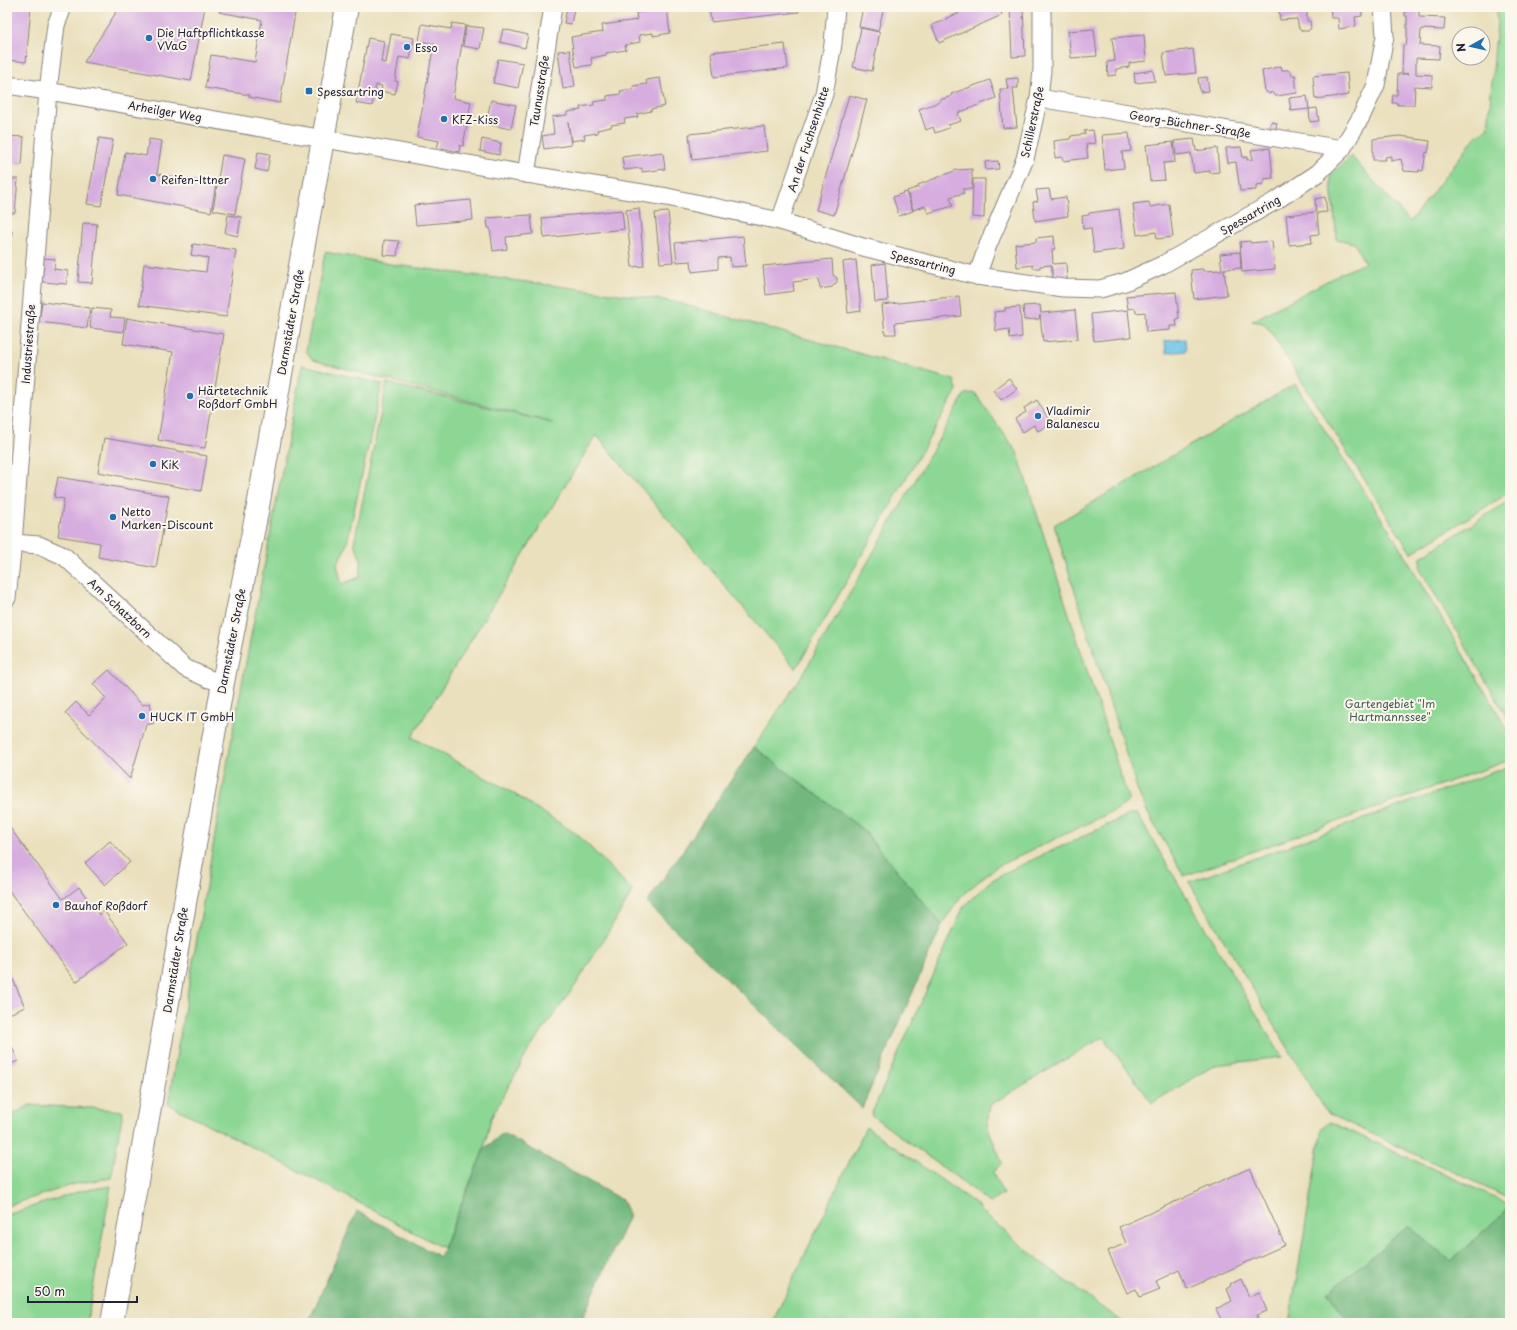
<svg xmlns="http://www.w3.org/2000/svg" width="1517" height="1330" font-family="'Playpen Sans',sans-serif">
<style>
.green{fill:#8dd794;stroke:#587c68}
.forest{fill:#72b87e;stroke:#4a6d5c}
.water{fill:#6cc4e9;stroke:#477392}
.building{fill:#d7ade0}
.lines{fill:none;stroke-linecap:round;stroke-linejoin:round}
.minor-casing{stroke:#86817c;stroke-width:19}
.major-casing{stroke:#86817c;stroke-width:24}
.minor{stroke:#fff;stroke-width:17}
.major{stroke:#fff;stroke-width:22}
.poi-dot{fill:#1f6fb2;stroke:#fbf7ec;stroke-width:1.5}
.labels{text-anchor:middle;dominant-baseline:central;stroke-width:4;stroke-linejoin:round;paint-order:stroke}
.poi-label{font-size:11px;fill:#22223b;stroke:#fbf7ec;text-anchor:start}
.street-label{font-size:11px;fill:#22223b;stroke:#fbf7ec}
.park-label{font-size:11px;fill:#425856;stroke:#fbf7ec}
</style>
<rect width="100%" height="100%" fill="#fbf7ec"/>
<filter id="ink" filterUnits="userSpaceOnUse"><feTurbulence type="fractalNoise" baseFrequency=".025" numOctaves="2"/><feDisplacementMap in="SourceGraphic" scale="8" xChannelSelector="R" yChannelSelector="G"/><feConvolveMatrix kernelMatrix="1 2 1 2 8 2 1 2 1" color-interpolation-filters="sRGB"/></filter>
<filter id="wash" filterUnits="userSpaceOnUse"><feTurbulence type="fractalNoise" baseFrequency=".012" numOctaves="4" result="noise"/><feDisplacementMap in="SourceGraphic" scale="16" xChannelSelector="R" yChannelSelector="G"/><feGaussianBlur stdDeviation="0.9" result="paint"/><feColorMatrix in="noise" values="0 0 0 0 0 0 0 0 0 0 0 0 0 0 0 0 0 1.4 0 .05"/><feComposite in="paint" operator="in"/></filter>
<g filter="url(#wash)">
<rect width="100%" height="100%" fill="#eae0bd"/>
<g class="green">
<path d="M1495 7H1510V492L1411 553 1270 331 1263 323 1252 321 1340 274 1365 263 1354 243 1337 239 1330 176 1351 156 1410 222 1476 136 1488 129 1497 21Z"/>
<path d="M325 252 396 265 657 299 679 303 954 380 957 390 796 669 596 435 412 737 508 790 578 835 633 891 577 983 530 1048 491 1118 484 1149 443 1248 337 1191 168 1104 232 737 302 365 382 384 346 547 337 564 342 584 360 577 361 560 354 543 387 383 553 423 313 360 306 351Z"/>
<path d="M1295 384 1400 547 1425 591 1510 733V760L1184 876 1151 819 1138 792 1054 525Z"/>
<path d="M975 393 1017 452 1129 801 1118 809 996 867 961 896 942 925 862 829 754 747 806 669 965 394Z"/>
<path d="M1510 500V722L1420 569 1421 557Z"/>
<path d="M1510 766V1198L1327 1113 1189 882Z"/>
<path d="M1131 814H1137L1282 1057 1215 1065 1152 1103 1103 1037 990 1105 987 1125 1002 1163 993 1172 1003 1194 989 1203 971 1188 871 1115 964 906 988 883 1002 874Z"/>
<path d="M30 1105 92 1108 123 1111 111 1178 75 1184 7 1206V1121L10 1116Z"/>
<path d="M1330 1122 1510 1204V1207L1451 1261 1328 1293 1349 1323H1289L1322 1127Z"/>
<path d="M866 1127 973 1202 989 1218 1042 1263 1124 1323H772Z"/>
<path d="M111 1186 87 1323H7V1215L80 1191Z"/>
</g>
<g class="forest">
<path d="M754 747 862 829 942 925 862 1108 647 903Z"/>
<path d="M503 1133 622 1200 629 1216 580 1323H308L357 1211 440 1257 484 1149Z"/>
<path d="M1510 1207V1323H1349L1328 1293 1408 1226 1451 1261Z"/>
</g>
<path class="water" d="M1185 339 1186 351 1166 353 1165 341Z"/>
<g id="blocks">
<g class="building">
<path d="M7 7H31L26 62 7 60Z"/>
<path d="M116 7H205L191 81 84 62 115 14Z"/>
<path d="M220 7H296L280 103 249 97 250 95 205 88 211 55 255 62 262 20 219 12Z"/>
<path d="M709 7H798L799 12 711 22Z"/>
<path d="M863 7H884L878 31 859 27Z"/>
<path d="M969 7H999L1002 15 939 43 932 25 946 20V18L958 14V13L970 8Z"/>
<path d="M1010 7H1023L1025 56 1012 57Z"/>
<path d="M1279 7H1307V21H1310L1311 28 1308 31H1302L1299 29 1297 19 1280 20Z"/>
<path d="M1330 7H1361L1362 16 1355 17 1356 26 1339 29 1338 18H1331Z"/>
<path d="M1405 7H1419V17L1445 18 1444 30 1421 29 1420 45 1440 46 1439 59 1416 58V74L1432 75V87L1415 86 1414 105H1397L1398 103H1392L1393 95H1397L1398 74H1409L1402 73 1403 45H1406L1407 37V16H1405Z"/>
<path d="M567 8 574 9 571 24 564 23Z"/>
<path d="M667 8 670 33 653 36V33L639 35 640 42 625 45 626 50 606 53V55L591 58 592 65 576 67 571 37 603 32 602 25 637 20 636 13Z"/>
<path d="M452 23 465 25 453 98 471 102 463 146 460 145 459 152 437 147 439 141 417 137 434 44 419 41 422 24 451 29Z"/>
<path d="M466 26 484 28 480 49 463 46Z"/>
<path d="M861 28 880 32 872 71 853 67Z"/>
<path d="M503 29 528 35 525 48 500 42Z"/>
<path d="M1094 29 1097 56 1071 58 1068 31Z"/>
<path d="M391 34 414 38 410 59 399 57 395 81 398 82 395 94 381 91 382 86 376 85 372 106 356 103 368 38 384 41 381 62 386 63Z"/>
<path d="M1144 35 1146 61 1129 63V67L1116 69V75L1108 76 1107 62 1115 61 1112 38Z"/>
<path d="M785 44 788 68 714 77 711 52Z"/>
<path d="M1193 49 1196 73 1166 76 1163 53Z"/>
<path d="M570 50 575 87 563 89 558 51Z"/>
<path d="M498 59 523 63 518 88 493 83Z"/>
<path d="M1281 66 1282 70H1288L1291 72 1292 76 1295 75 1297 93 1276 96 1271 92 1270 94 1265 91 1262 71Z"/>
<path d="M1153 70 1155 81 1135 83 1134 73Z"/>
<path d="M1347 73 1349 95 1315 99 1313 76Z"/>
<path d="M1207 77 1209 91 1200 92 1198 78Z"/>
<path d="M660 78 665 106 651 109V111L637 114 638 117 624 119 625 123 611 125V127L597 130 598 133 584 135 585 139 571 141 568 122 571 145 544 149 542 136 554 134 552 117 567 115V112L581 110 580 107 594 105 593 102 607 100V96L621 94 620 91 634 89 633 86 647 84 646 80Z"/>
<path d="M1018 78V88H1013L1017 127 1003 128 1000 89H1008L1006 79Z"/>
<path d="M990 80 996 98 958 113 961 121 948 125 949 128 935 133 933 127 926 130 919 109 940 102V100L952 96 951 94Z"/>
<path d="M849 95 867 100 834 215 816 210Z"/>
<path d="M1307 96 1309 109 1291 111 1289 98Z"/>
<path d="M491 100 516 105 511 129 486 124Z"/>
<path d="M1317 108 1319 121 1310 122 1309 109Z"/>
<path d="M1271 122 1277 123 1275 133 1269 132Z"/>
<path d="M764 126 767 151 692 160 689 134Z"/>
<path d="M1093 130 1095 143 1086 144 1088 158 1063 161 1062 157 1055 158 1054 141 1070 139 1071 136 1085 134 1084 131Z"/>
<path d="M1129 133 1131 151 1122 152 1124 168 1105 170 1102 135Z"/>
<path d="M7 136 24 137 22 165 7 164Z"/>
<path d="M1399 136 1416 138V139L1430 141 1428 153 1426 152 1423 171 1419 170V172L1404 171 1401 159 1391 161V156L1385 157 1386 160H1373V139Z"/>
<path d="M99 138 113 140 101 206 87 204Z"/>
<path d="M149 139 162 141 157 174 216 184 211 212 118 195 125 152 146 156Z"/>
<path d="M482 139 501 143 499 155 480 151Z"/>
<path d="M1194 139 1196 151 1217 148 1219 172 1210 173V171L1194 173 1191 153 1176 155 1174 141Z"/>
<path d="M1173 142 1175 162 1163 163 1165 180 1150 181 1146 145Z"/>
<path d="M1241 147 1243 158 1247 157V160L1253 159 1251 150 1270 148 1273 178 1264 179V184L1256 185V190L1240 191 1236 162 1228 163 1226 148Z"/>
<path d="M258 152 270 154 267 172 255 169Z"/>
<path d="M663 152 665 169 642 172V168L624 170 622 157Z"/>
<path d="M222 155 245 159 235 214 213 210Z"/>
<path d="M998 161 999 169 986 170 985 162Z"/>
<path d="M972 169V189H963L964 193 950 197 953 206 928 213 925 206 913 210 907 191 919 187 918 185 957 170Z"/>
<path d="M7 179H18L15 213H7Z"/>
<path d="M973 179H985L984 218 972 217Z"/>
<path d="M1049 189 1051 199 1066 197 1068 216 1035 221 1033 202 1038 201 1036 190Z"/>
<path d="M906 192 913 211 899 216 893 197Z"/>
<path d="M1325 197 1327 212 1317 213 1319 234 1311 235 1312 243 1289 245 1286 215 1316 212 1315 199Z"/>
<path d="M471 200 473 220 416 225 414 205Z"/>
<path d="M1149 202 1150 207 1169 204 1173 237 1157 239 1156 232 1137 235 1133 204Z"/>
<path d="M639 208 644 266 632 267 626 210Z"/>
<path d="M1119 209 1124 249 1094 253 1091 228 1083 229 1082 216 1089 215V213Z"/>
<path d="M622 210 624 229 544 238 542 218Z"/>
<path d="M668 212 673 262 660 263 655 213Z"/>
<path d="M228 215 241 217 238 236 225 233Z"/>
<path d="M531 215 533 234 506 237 507 249 493 251 490 228H488L487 218Z"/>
<path d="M83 223 97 224 92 283 78 282Z"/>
<path d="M7 231H12L9 262H7Z"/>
<path d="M743 236 746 266 731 267 730 257 718 258V269L692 272 691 261 677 262 675 243Z"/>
<path d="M1054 236 1055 249H1052L1053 264 1066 263 1067 280 1053 279 1051 265 1040 266V268H1033V265L1017 267 1015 244 1036 242V238Z"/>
<path d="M384 240 399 241 397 256 383 255Z"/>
<path d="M1250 241V243L1272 241 1275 269 1242 272 1240 242Z"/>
<path d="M193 244 236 250 226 317 139 305 144 264 206 272 208 258 191 255Z"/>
<path d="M1240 252 1241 268 1224 269 1227 295 1194 299 1191 270 1203 269V271L1222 270 1220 254Z"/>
<path d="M44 258 55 259 54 269 68 271 67 284 42 282Z"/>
<path d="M832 259 833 275 837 278V282L832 287 820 289 819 279 793 282 794 291 766 295 763 266Z"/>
<path d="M856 260 861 311 848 313 843 262Z"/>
<path d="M885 263 888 301 875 302 872 265Z"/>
<path d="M1176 292 1179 318 1176 319 1177 326H1170V330L1146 332 1145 312 1136 313 1135 308 1128 309 1126 296Z"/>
<path d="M959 296 961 316 895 323 896 334H885L882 305Z"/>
<path d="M42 302 90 308 87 328 39 322Z"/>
<path d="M1040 305 1041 313 1075 310 1078 339 1043 342 1040 315 1039 319 1024 320 1023 306Z"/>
<path d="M1020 307 1022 337 1010 339 1009 329 996 331 994 312 1005 311V308Z"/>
<path d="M92 308 111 310 110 317 125 318 123 332 90 328Z"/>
<path d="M1128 310 1131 337 1094 341 1091 314Z"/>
<path d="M127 318 224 334 205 448 158 440 173 352 123 344Z"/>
<path d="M1009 378 1017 389 1001 400 993 390Z"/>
<path d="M1037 400 1051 423 1038 431 1034 425 1023 432 1015 419 1026 412 1024 408Z"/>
<path d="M104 438 207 456 201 491 98 472Z"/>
<path d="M58 477 169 496 156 568 98 557 100 543 58 536 64 499 54 497Z"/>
<path d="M109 670 142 705 150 703 154 723 146 725 130 779 65 713 76 702 89 715 106 698 93 684Z"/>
<path d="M7 824 63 899 79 887 99 915 104 911 128 943 76 982 7 888Z"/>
<path d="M110 841 130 862 105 885 85 863Z"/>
<path d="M7 966 25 1007 7 1015Z"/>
<path d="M7 1035 18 1061 7 1066Z"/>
<path d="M1250 1168 1285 1245 1187 1289 1179 1270 1156 1281 1160 1289 1140 1297 1136 1289 1127 1293 1108 1251 1126 1243 1119 1227Z"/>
<path d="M1241 1279 1249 1297 1259 1292 1267 1311 1257 1315 1260 1323H1248L1247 1320 1239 1323 1238 1322 1223 1323 1216 1309 1232 1301 1227 1289 1232 1286 1231 1284Z"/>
</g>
</g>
</g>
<g filter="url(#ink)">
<use href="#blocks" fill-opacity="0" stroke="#86817c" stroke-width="1"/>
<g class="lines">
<defs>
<g id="minor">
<path d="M7 85 48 91 526 174 667 197 780 221 863 247 977 276 1063 288 1100 289 1125 282 1162 265 1277 200 1318 173 1342 149 1361 117 1376 85 1385 36 1383 7"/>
<path d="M1039 98 1342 149"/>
<path d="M526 174 553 7"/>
<path d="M780 221 824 94 833 44 836 7"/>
<path d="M977 276 988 245 1025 159 1039 98 1042 70V7"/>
<path d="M13 543 39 545 64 556 185 668 209 679 223 682"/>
<path d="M7 598 13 543 48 91 56 25 63 7"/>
</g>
<path id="major" d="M112 1323 151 1101 223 682 257 512 296 288 347 7"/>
</defs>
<use href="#minor" class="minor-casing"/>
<use href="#major" class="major-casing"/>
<use href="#minor" class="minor"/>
<use href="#major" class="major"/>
</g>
</g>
<g class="poi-dot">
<circle cx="149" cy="38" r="4"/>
<circle cx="407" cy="47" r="4"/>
<rect x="305" y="87" width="8" height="8" rx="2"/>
<circle cx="444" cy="119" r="4"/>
<circle cx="153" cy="179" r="4"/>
<circle cx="190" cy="396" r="4"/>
<circle cx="1038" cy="416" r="4"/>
<circle cx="153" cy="464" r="4"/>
<circle cx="113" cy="517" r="4"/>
<circle cx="142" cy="716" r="4"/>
<circle cx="56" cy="905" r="4"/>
</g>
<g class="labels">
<g class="poi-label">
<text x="157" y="32">Die Haftpflichtkasse<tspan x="157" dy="13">VVaG</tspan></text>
<text x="415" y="47">Esso</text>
<text x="317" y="91">Spessartring</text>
<text x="452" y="119">KFZ-Kiss</text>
<text x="161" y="179">Reifen-Ittner</text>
<text x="198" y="390">Härtetechnik<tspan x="198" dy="13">Roßdorf GmbH</tspan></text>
<text x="1046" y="410">Vladimir<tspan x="1046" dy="13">Balanescu</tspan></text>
<text x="161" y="464">KiK</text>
<text x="121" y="511">Netto<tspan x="121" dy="13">Marken-Discount</tspan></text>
<text x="150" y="716">HUCK IT GmbH</text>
<text x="64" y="905">Bauhof Roßdorf</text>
</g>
<g class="street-label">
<text transform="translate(539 91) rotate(-81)">Taunusstraße</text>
<text transform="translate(165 111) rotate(10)">Arheilger Weg</text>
<text transform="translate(1032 122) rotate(-78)">Schillerstraße</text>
<text transform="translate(1190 124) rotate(9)">Georg-Büchner-Straße</text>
<text transform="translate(808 139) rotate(-72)">An der Fuchsenhütte</text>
<text transform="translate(1250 215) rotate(-30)">Spessartring</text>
<text transform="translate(923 262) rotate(14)">Spessartring</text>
<text transform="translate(290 322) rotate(-80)">Darmstädter Straße</text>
<text transform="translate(28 344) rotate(-86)">Industriestraße</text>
<text transform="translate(120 608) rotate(43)">Am Schatzborn</text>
<text transform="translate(231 641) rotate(-79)">Darmstädter Straße</text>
<text transform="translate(175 960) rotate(-81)">Darmstädter Straße</text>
</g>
<g class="park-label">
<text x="1390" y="703">Gartengebiet "Im<tspan x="1390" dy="13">Hartmannssee"</tspan></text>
</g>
</g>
<rect width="1517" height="1330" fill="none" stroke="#fbf7ec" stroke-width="24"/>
<g transform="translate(1471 46) rotate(262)"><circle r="19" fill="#fbf7ec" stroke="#a4a2a5"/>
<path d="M0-3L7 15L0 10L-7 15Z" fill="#1f6fb2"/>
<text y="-6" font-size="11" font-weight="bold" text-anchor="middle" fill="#22223b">N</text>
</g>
<path d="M28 1296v6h109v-6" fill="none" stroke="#22223b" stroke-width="2"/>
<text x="34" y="1296" font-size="12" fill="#22223b" stroke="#fbf7ec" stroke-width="3" paint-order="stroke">50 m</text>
</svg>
